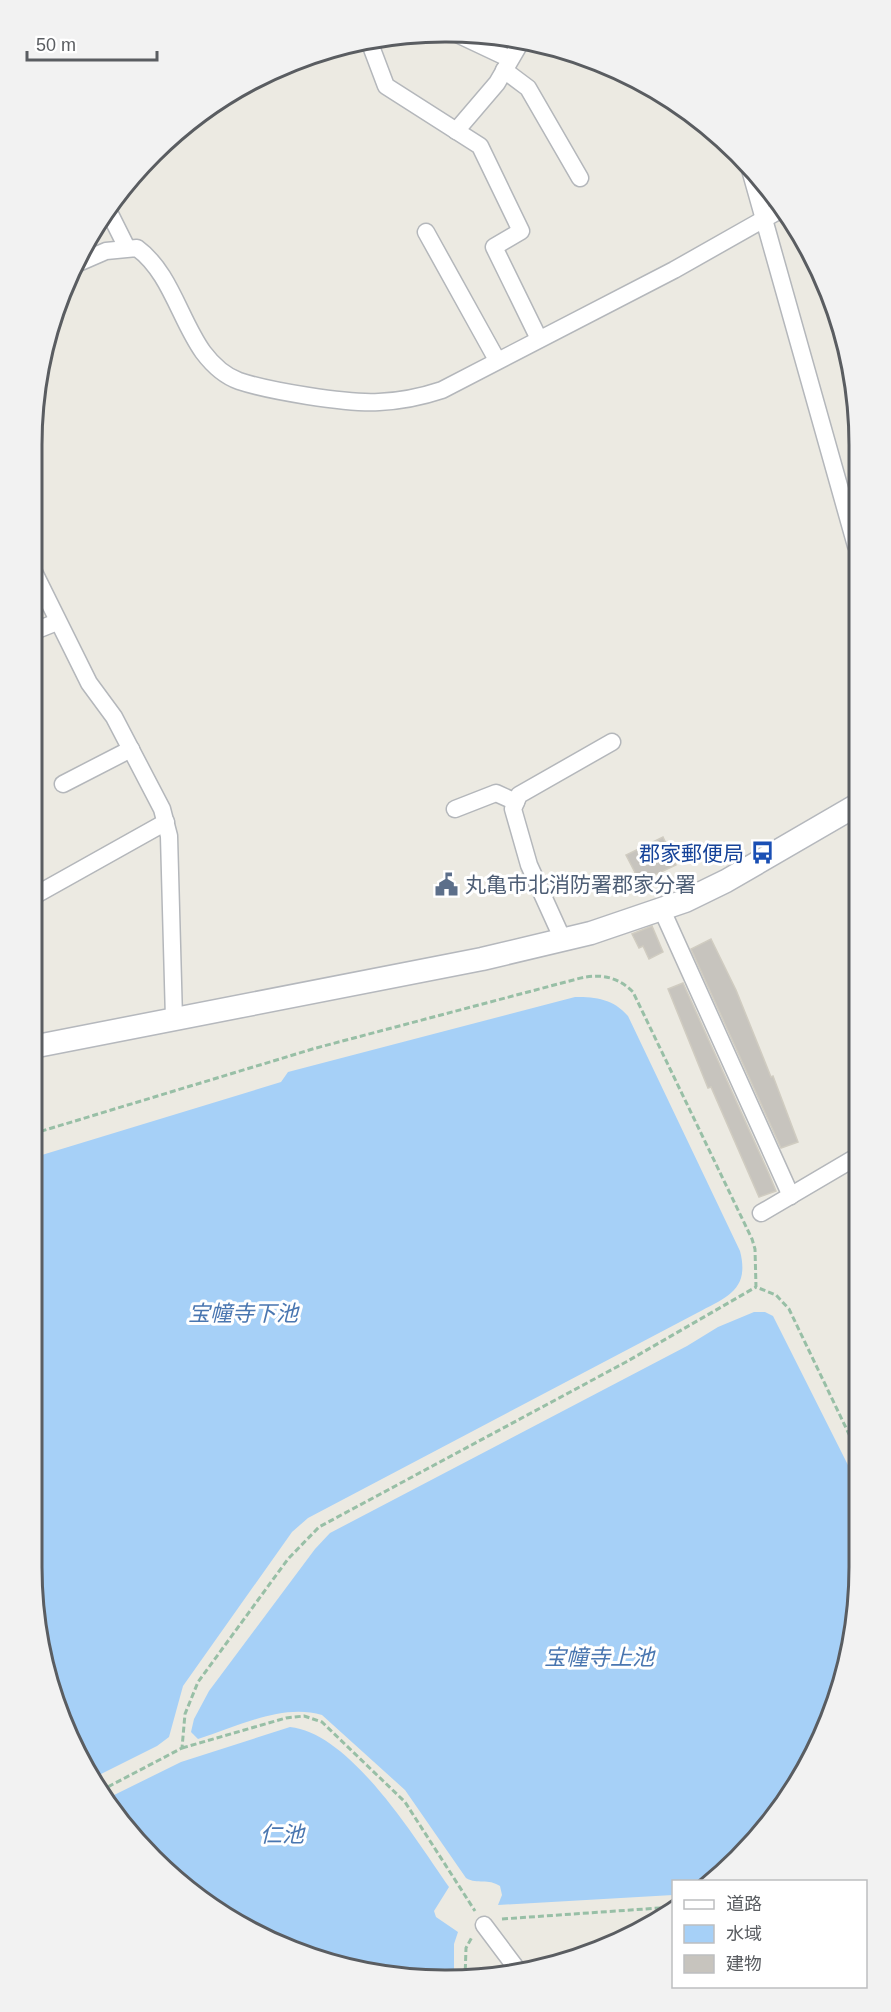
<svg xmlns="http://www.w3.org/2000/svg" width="891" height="2012" font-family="Arial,'Noto Sans JP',sans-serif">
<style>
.water{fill:#a6d0f7}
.building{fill:#c7c4be;stroke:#d0ccc1;stroke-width:1.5}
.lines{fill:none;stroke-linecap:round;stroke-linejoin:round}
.street-casing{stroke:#b4b7bb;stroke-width:19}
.secondary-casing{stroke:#b5b8bd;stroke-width:25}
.path{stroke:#98bfa6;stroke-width:3;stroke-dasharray:6 3;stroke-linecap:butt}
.street{stroke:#fff;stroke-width:16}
.secondary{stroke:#fff;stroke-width:22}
.labels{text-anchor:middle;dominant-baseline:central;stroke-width:6;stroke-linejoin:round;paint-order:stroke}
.transit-label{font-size:21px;fill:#164399;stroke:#fff;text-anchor:end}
.service-label{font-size:21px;fill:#4e5e75;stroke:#fff;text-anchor:start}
.water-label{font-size:22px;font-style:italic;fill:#4976b0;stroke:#fff}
.rim{fill:none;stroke:#5a5d61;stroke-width:3}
</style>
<rect width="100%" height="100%" fill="#eceae2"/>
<g class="water">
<path d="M575 997C597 997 613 999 628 1016L740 1251C750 1290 727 1297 697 1313L308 1518 292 1532 183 1686 169 1737 157 1746 91 1779 54 1700 32 1566V1158L281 1082 288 1072Z"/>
<path d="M754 1312H765L773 1316 859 1487V1566L837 1700 804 1773 757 1839 705 1881 674 1882 673 1895 498 1905 502 1895 500 1886C488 1878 478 1885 466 1878L405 1790 322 1715C282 1703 237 1727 198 1739L191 1732 194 1719 209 1691 315 1549 330 1533 687 1346 718 1327Z"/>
<path d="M290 1727C351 1733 416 1840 449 1887L434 1911 436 1917 458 1932 454 1944V1980L365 1973 239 1925 134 1839 106 1799 181 1762Z"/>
</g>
<g class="building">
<path d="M663 837 676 865 640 882 626 855Z"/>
<path d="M652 926 663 952 649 959 643 946 639 948 632 934Z"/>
<path d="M711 939 736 990 771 1077 773 1076 798 1142 781 1148 691 949Z"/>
<path d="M683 983 769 1174 776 1191 759 1197 711 1087 708 1088 668 989Z"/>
</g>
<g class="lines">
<defs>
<g id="street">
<path d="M457 34 510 59"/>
<path d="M369 41 386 86 480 146 521 231 494 247 539 339"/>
<path d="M504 70 528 88 580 178"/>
<path d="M456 131 497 83 522 40"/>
<path d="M749 166 856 546"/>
<path d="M108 210 127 248"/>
<path d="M426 232 497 360"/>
<path d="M76 264 106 251 137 248C170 272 180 320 203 352 212 364 225 376 239 381 269 391 347 404 379 402 401 401 421 397 442 390L674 270 780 210"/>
<path d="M32 568 89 683 114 717 162 809 169 836 174 1019"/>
<path d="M32 632 57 622"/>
<path d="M63 784 131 749"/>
<path d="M455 809 496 793 516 802"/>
<path d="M32 897 166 822"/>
<path d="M662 910 791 1196"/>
<path d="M563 940 529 865 513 809 519 795 612 742"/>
<path d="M761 1213 858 1156"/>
<path d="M484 1925 520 1973"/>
</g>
<path id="secondary" d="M32 1047 482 959 591 933 685 901 726 881 857 805"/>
</defs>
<use href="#street" class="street-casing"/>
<use href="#secondary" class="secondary-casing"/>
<g class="path">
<path d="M32 1134 316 1048 577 979C599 973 617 976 633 992L752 1239 755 1249 756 1287 776 1295 789 1309 859 1455"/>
<path d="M182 1748 286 1718 304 1716 322 1722 405 1802 475 1911"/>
<path d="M100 1791 182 1748 185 1714 198 1682 288 1559 319 1527 626 1362 756 1287"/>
<path d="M502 1919 674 1907"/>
<path d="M465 1979 466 1948 472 1937"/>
</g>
<use href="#street" class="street"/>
<use href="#secondary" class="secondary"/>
</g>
<defs>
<symbol id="bus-bare" viewBox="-9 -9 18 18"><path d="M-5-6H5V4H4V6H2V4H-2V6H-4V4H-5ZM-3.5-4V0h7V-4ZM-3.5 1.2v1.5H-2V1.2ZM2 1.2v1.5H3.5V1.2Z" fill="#1a4fb4" stroke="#fff" stroke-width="2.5" paint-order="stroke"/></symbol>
<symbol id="civic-bare" viewBox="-9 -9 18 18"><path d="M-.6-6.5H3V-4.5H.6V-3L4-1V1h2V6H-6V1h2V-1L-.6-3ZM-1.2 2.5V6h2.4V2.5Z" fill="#5c6f8a" stroke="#fff" stroke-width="2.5" paint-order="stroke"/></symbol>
</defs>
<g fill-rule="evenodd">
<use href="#bus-bare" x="746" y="836" width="33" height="33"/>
<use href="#civic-bare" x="430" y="868" width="33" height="33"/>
</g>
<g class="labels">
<g class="transit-label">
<text x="744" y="853">郡家郵便局</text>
</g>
<g class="service-label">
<text x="465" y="884">丸亀市北消防署郡家分署</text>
</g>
<g class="water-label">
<text x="243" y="1313">宝幢寺下池</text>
<text x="599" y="1657">宝幢寺上池</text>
<text x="282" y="1834">仁池</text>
</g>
</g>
<path d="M0 0H891V2012H0ZM445 42H446A403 403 0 0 1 849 445V1567A403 403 0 0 1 446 1970H445A403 403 0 0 1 42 1567V445A403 403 0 0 1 445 42Z" fill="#f2f2f2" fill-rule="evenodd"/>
<path class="rim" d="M445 42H446A403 403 0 0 1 849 445V1567A403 403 0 0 1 446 1970H445A403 403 0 0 1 42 1567V445A403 403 0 0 1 445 42Z"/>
<rect x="672" y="1880" width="195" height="108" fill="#ffffff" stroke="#bdbec0" stroke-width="1.5"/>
<rect x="684" y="1900" width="30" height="9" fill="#ffffff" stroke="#bdbec0" stroke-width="1.5"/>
<text x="726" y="1910" font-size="18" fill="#5a5d61">道路</text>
<rect x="684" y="1925" width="30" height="18" fill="#a6d0f7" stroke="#bdbec0" stroke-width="1.5"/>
<text x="726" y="1940" font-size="18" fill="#5a5d61">水域</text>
<rect x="684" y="1955" width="30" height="18" fill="#c7c4be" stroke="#bdbec0" stroke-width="1.5"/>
<text x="726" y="1970" font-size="18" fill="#5a5d61">建物</text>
<path d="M27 51v9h130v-9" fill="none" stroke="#5a5d61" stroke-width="3"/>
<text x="36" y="51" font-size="18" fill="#5a5d61" stroke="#ffffff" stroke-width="4.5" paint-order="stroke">50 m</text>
</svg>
